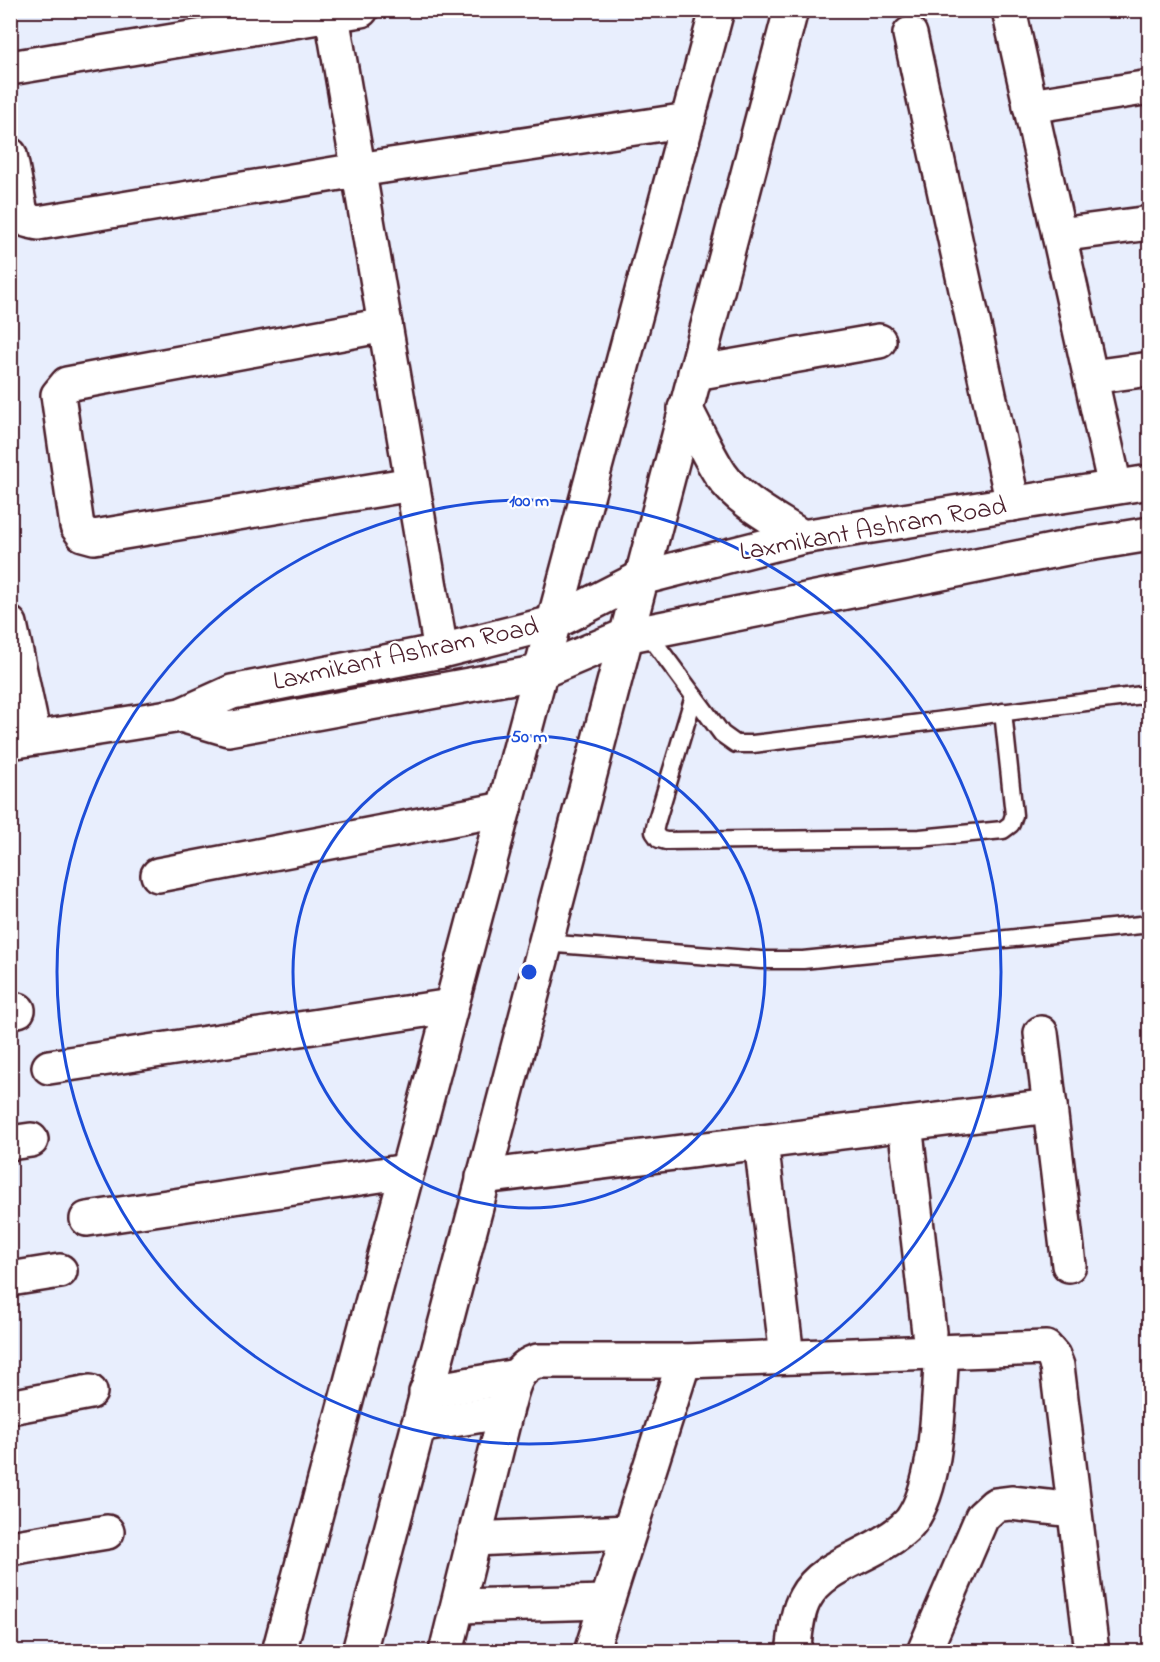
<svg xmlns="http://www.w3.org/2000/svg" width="1160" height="1662" font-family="'Indie Flower',sans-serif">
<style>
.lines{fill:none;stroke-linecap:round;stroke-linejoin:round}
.lane-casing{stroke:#4a1f2b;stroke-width:21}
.street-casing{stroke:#4a1f2b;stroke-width:38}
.secondary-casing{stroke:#4a1f2b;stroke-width:38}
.lane{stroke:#fff;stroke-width:16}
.street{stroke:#fff;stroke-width:33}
.secondary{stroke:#fff;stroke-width:33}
.ring{fill:none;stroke:#1d4ed8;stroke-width:3}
.labels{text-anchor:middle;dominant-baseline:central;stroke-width:4.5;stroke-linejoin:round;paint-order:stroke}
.street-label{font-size:27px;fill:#4a1f2b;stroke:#fff}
.centre{fill:#1d4ed8;stroke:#fff;stroke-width:3}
.ring-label{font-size:18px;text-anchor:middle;font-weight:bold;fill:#1d4ed8;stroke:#fff;stroke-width:4.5;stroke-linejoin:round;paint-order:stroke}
</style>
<rect width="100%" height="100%" fill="#e8eefd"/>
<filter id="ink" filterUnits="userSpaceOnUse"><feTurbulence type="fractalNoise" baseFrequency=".0167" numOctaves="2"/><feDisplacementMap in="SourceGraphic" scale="12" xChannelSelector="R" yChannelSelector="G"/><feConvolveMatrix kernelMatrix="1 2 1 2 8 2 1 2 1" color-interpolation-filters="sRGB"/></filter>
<g filter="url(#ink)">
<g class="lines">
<defs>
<g id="lane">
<path d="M646 631 722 734 736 744H753L1150 694"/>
<path d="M694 696 656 823 654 832 659 839 666 841 920 838 1003 830 1011 824 1014 815 1003 712"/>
<path d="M544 943 761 960H803L1150 924"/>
</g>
<g id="street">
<path d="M331 10 441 651"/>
<path d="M1009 10 1115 487"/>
<path d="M910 34 1013 504"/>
<path d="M10 68 361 10"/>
<path d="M1030 106 1150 87"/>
<path d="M10 155 21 213 29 221 38 223 358 170 688 120"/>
<path d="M1059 235 1150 223"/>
<path d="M385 325 67 384 58 395 77 526 83 534 94 537 412 484"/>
<path d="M695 373 879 341"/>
<path d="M1091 377 1150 369"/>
<path d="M10 624 34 737"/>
<path d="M158 875 504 809"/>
<path d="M10 1011 18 1010"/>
<path d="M1041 1033 1069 1265"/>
<path d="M49 1067 451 1006"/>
<path d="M905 1124 929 1332"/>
<path d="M761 1142 785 1340"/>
<path d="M10 1143 31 1140"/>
<path d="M483 1177 1050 1106"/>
<path d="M87 1219 407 1171"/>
<path d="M10 1279 60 1271"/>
<path d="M426 1392 517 1376"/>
<path d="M10 1407 90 1392"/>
<path d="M418 1426 506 1411"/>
<path d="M474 1539 628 1532"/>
<path d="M10 1548 107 1532"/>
<path d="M458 1606 606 1602"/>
<path d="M446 1652 506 1411C512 1391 514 1367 538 1361H684L1046 1348 1053 1356 1057 1366 1092 1652"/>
<path d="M591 1652 684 1361"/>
<path d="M793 1652C796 1634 796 1614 805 1598 819 1571 854 1560 878 1546 890 1539 902 1532 911 1521 939 1482 938 1400 942 1352"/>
<path d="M924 1652 982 1517 995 1505 1011 1503 1074 1510"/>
</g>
<g id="secondary">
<path d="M685 408C697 430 707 454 721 475 740 502 775 519 802 537"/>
<path d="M181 715 228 729 540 672 625 636 1082 545 1150 534"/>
<path d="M10 742 181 715 232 692 441 651 553 623 641 578 802 537 1150 482"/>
<path d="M279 1652 717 10"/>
<path d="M359 1652 791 10"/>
</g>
</defs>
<use href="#lane" class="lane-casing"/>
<use href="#street" class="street-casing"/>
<use href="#secondary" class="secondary-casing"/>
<use href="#lane" class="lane"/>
<use href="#street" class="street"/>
<use href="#secondary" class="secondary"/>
</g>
</g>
<g class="ring">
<circle cx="529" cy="972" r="236"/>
<circle cx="529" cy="972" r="472"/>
</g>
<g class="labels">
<g class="street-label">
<text transform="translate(873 530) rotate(-10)">Laxmikant Ashram Road</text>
<text transform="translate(406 655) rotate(-12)">Laxmikant Ashram Road</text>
</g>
</g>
<circle cx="529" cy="972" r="9" class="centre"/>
<g class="ring-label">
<text x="529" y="506">100 m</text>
<text x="529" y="742">50 m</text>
</g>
<rect width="1160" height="1662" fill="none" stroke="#fff" stroke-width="36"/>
<rect x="18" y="18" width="1124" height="1626" fill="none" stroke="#4a1f2b" stroke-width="2" filter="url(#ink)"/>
</svg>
